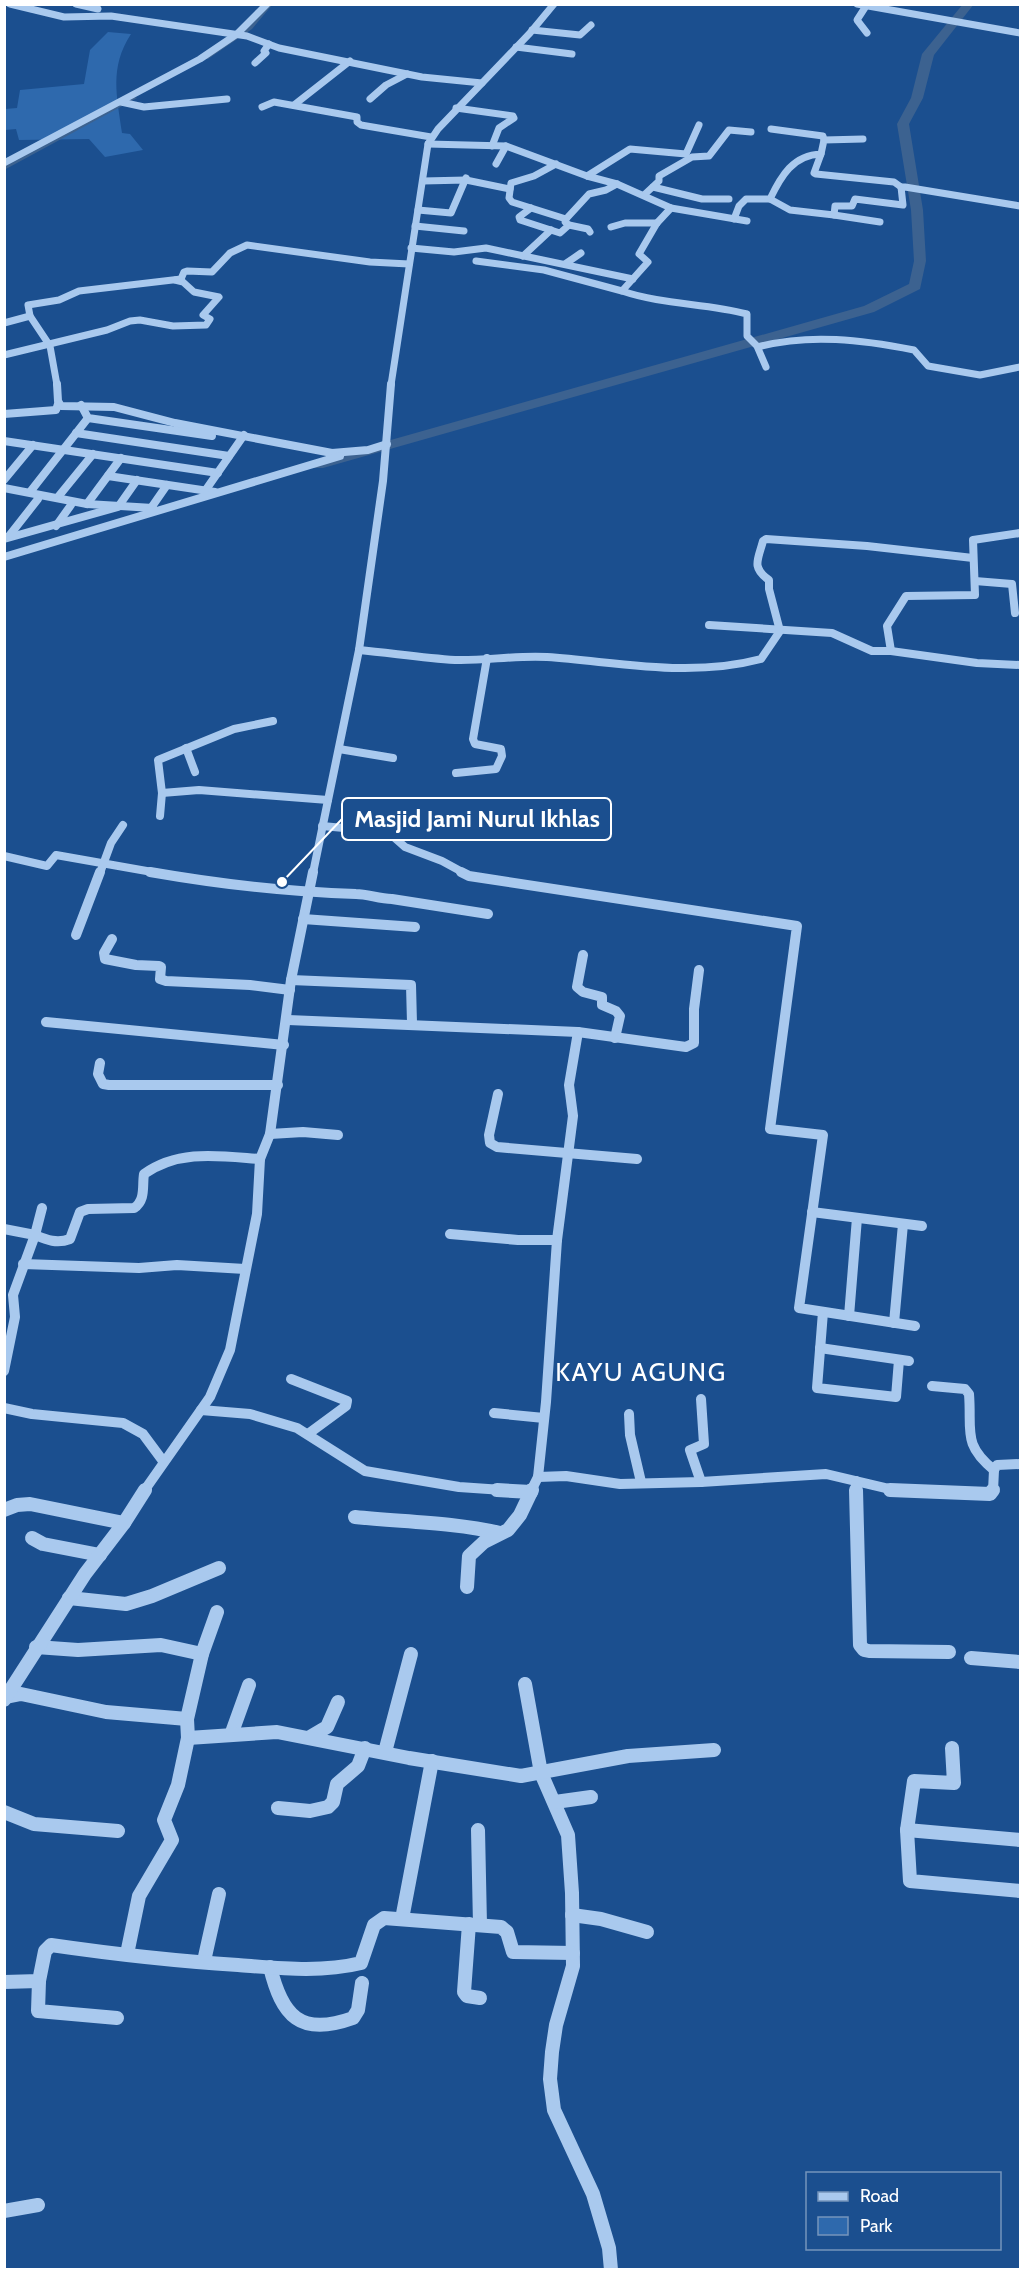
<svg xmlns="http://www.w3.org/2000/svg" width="1025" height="2274" font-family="Cabin,sans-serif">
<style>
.green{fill:#2e69ad}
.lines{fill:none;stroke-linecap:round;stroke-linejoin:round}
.canal{fill:#3c6290;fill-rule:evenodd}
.river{fill:#3c6290;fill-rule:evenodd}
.minor-far3{stroke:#a9c9ee;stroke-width:7}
.minor-far2{stroke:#a9c9ee;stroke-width:8}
.minor-far1{stroke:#a9c9ee;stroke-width:10}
.minor{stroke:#a9c9ee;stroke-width:14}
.labels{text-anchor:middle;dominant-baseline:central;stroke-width:4.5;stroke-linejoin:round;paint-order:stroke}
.quarter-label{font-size:26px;letter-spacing:1.5px;fill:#fff;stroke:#1b4f8f}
.leader{fill:none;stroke:#fff;stroke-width:2}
.callout-dot{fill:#fff;stroke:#1b4f8f;stroke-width:2}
.callout{fill:#1b4f8f;stroke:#fff;stroke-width:2}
.callout-label{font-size:24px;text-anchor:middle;font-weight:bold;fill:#fff}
</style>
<rect width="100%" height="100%" fill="#1b4f8f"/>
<path class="green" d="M108 32 131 34C109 68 117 96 122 133L130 134 143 150 105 157 89 139 19 140 16 129 5 130V109L17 108 20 90 84 84 90 50Z"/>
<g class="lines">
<g class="canal">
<path d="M266 4H273L252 29 208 59H204V57L248 27Z"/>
<path d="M130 96 137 98 4 170V165Z"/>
</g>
<path class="river" d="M963 4H974L934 55 923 98 909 124 923 210 926 261 920 289 874 312 323 468H313L311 465 313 462 864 306 909 284 914 261 911 210 897 124 911 98 922 54Z"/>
<g class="minor-far3">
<path d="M10 4 64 17 111 16 247 36 279 48 422 77 482 83"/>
<path d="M76 4 98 9"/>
<path d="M857 4 1020 33"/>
<path d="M866 6 857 20 867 33"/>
<path d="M532 30 580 35 591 25"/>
<path d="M516 47 572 54"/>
<path d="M255 63 266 53 264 51 269 44"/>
<path d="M370 99 386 85 407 74"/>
<path d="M121 102 144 107 227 99"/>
<path d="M294 105 350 61"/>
<path d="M262 107 274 102 357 117V122L361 125 431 137"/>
<path d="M456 108 513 116 514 118 499 128 492 146"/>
<path d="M771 129 823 136 824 140"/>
<path d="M428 144 506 146 587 176 617 184 671 208 747 221"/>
<path d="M821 154 814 173 816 174 894 182 901 187"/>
<path d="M4 163 200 59 237 34 267 4"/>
<path d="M496 164 506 146"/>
<path d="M556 164 534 176 511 183 509 198 512 202 566 219"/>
<path d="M587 176 630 149 686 154 699 125"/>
<path d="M423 181 466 180 510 189"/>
<path d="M653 187 702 199H729"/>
<path d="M644 195 659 181V176L692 157 709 156 729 130 751 132"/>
<path d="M770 199 790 210 834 215 835 206H852L855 199 903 205 901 187H905L1020 206"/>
<path d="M531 208 519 217 520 220 560 233 569 225 565 222 566 219"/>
<path d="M671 208 657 223 639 254 648 262 622 291C663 305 706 303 747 314V336L757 346 766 367"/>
<path d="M418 210 451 213 466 178"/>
<path d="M834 215 880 222"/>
<path d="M566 219 589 194 606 190 617 184"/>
<path d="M734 219 739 206 746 199H770C781 176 793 155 821 154L824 140 863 139"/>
<path d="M569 225 588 229 590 232"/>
<path d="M415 226 464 231"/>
<path d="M611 227 625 223H657"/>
<path d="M411 248 454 252 486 248 633 279"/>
<path d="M523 256 551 230"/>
<path d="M476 261 544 270 622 291"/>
<path d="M565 264 581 253"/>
<path d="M30 316 28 305 59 300 79 291 181 279 184 272 187 271 212 272 230 253 247 245 370 262 409 264"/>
<path d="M4 323 30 316 50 346 57 385"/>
<path d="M758 347C809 333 863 340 914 350L928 366 980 375 1020 367"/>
<path d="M4 355 107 330 130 321 140 320 173 326 206 325 210 319 203 315 219 297 194 292 183 282 175 280"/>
<path d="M391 385 428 144 438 129 530 33 554 4"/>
</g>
<g class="minor-far2">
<path d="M57 384 58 401 61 406 114 407 175 423 332 453 368 450 387 444"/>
<path d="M81 405 88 418 212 436"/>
<path d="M4 414 56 410 58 404"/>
<path d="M76 433 229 456"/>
<path d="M4 441 218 473"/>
<path d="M108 476 215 492"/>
<path d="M4 480 33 445"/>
<path d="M4 488 87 504 153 508"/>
<path d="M205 491 244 435"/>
<path d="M30 492 88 418"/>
<path d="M58 497 93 454"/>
<path d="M87 504 121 458"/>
<path d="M151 508 167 485"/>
<path d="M56 526 71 505"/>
<path d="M9 536 38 499"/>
<path d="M4 539 118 507 137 480"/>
<path d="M4 557 340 456"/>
<path d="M975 581 1012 584 1015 613"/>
<path d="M709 625 832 633 872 651H891L977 663 1020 665"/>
<path d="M359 650C391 653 423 658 455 660 485 661 516 655 547 657 619 662 689 678 761 659L780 631 769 589V580C751 567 758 560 763 541L766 539 867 546 973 558"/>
<path d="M891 651 887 626 906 596 975 595 973 540 1020 533"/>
<path d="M186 748 195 772"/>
<path d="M339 749 393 758"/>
<path d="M456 773 496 769 502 756 501 749 475 744 473 739 487 658"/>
<path d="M162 793 199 790 328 800"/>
<path d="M160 816 162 793 158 760 234 729 273 721"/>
<path d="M322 826 388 832 405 847 442 861 464 873"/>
<path d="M4 856 47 866 56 855 158 873"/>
<path d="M100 873 111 843 123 825"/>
<path d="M313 873 359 650 383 481 391 384"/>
</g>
<g class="minor-far1">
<path d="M150 872C219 884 286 892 356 894 368 894 379 899 392 899L488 914"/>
<path d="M461 872 469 876 797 926 770 1129 823 1135 799 1308 915 1326"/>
<path d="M303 919 415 927"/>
<path d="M76 935 100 872"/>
<path d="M112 939 104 953 105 959 136 965 159 966 161 967 160 979 166 981 250 985 290 990"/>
<path d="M583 955 577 987 583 992 602 997V1005L616 1011 620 1016 615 1038"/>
<path d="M291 980 411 985 412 1023"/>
<path d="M288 1020 578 1032 686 1047 694 1043V1009L699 970"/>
<path d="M46 1022 284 1045"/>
<path d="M100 1063 98 1074 103 1084 109 1085H278"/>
<path d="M498 1094 489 1135 490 1143 497 1147 637 1159"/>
<path d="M270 1134 303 1132 338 1135"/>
<path d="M42 1208 35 1235C47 1240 57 1244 70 1239L80 1212 88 1209 134 1208C146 1200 142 1186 144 1174 179 1149 220 1156 260 1159"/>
<path d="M812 1212 922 1226"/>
<path d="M4 1229 35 1235 13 1295 15 1317 4 1371"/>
<path d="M450 1234 518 1240H557"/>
<path d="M23 1264 139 1268 177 1265 245 1269"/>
<path d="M823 1312 817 1388 896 1397 899 1360"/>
<path d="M849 1316 857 1218"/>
<path d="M894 1323 903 1224"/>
<path d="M820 1348 909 1361"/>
<path d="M291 1379 347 1401 346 1406 308 1434"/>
<path d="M932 1386 965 1389 969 1394C972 1431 962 1444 994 1470"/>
<path d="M701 1399 704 1444 690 1450 701 1482"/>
<path d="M4 1408 32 1414 123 1423 143 1434 163 1461"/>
<path d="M201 1410 250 1414 297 1428 365 1471 459 1487 519 1491"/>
<path d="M494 1413 544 1418"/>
<path d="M629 1414 630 1435 641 1482"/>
<path d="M538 1477 566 1476 620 1484 701 1482 826 1474 898 1491"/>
<path d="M856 1481V1491"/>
<path d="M144 1491 210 1397 230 1350 257 1214 260 1159 270 1134 291 980 313 872"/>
<path d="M531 1491 538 1477 546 1402 557 1240 573 1116 569 1085 578 1032"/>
<path d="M993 1491 994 1470 997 1465 1020 1464"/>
</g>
<g class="minor">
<path d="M497 1490 531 1492 532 1490"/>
<path d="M856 1490 860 1645 864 1650 869 1651 949 1652"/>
<path d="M890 1490 990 1494 993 1490"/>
<path d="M4 1510 17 1505 30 1504 124 1523"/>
<path d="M355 1517C403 1522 453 1522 500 1533"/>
<path d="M32 1538 43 1544 100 1555"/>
<path d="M467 1587 469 1556 484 1542 508 1530 520 1515 531 1492"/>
<path d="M69 1598 126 1604 152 1596 219 1568"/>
<path d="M36 1647 78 1650 161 1645 202 1654"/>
<path d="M971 1658 1020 1662"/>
<path d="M525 1684 541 1773 568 1835 572 1893 573 1966 556 2025 552 2052 550 2079 554 2110 593 2194 609 2248 611 2270"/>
<path d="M6 1697 21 1694 106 1712 187 1719"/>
<path d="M4 1700 85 1574 124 1523 145 1490"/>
<path d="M231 1735 249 1685"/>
<path d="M310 1737 327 1727 338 1702"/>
<path d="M188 1738 277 1732 409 1758 521 1776 628 1756 714 1750"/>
<path d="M952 1748 954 1783 914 1781 907 1830 910 1881 1020 1891"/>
<path d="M385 1752 411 1654"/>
<path d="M555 1802 591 1797"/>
<path d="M278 1808 310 1811 328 1807 333 1802 337 1784 358 1766 365 1748"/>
<path d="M4 1812 34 1824 118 1831"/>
<path d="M478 1830 480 1925"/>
<path d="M907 1830 1020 1840"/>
<path d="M572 1915 601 1919 647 1932"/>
<path d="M402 1919 432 1761"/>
<path d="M469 1924 464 1992 467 1996 480 1998"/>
<path d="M127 1954 139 1896 172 1840 164 1820 178 1785 188 1738 187 1719 202 1654 217 1612"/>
<path d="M204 1961 219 1894"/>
<path d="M270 1967C282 2016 300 2037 353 2018L358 2010 362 1983"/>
<path d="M39 1981 38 2011 117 2018"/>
<path d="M4 1982 39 1981 45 1951 51 1945C113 1954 175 1961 238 1965 278 1968 321 1973 361 1963L374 1925 384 1918 501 1927 507 1932 513 1952 573 1953"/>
<path d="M4 2211 38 2205"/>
</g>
</g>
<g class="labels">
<g class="quarter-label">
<text x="641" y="1372">KAYU AGUNG</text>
</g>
</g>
<path class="leader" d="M282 882L342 819"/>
<circle class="callout-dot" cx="282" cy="882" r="6"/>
<rect class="callout" x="342" y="798" width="269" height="42" rx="6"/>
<g class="callout-label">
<text x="477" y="827">Masjid Jami Nurul Ikhlas</text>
</g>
<rect width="1025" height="2274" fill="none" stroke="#ffffff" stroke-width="12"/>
<rect x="806" y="2172" width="195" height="78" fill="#1b4f8f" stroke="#7695bc" stroke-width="1.5"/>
<rect x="818" y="2192" width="30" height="9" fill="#a9c9ee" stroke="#7695bc" stroke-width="1.5"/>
<text x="860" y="2202" font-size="18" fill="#ffffff">Road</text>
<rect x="818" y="2217" width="30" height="18" fill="#2e69ad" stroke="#7695bc" stroke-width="1.5"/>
<text x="860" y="2232" font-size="18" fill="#ffffff">Park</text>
</svg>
